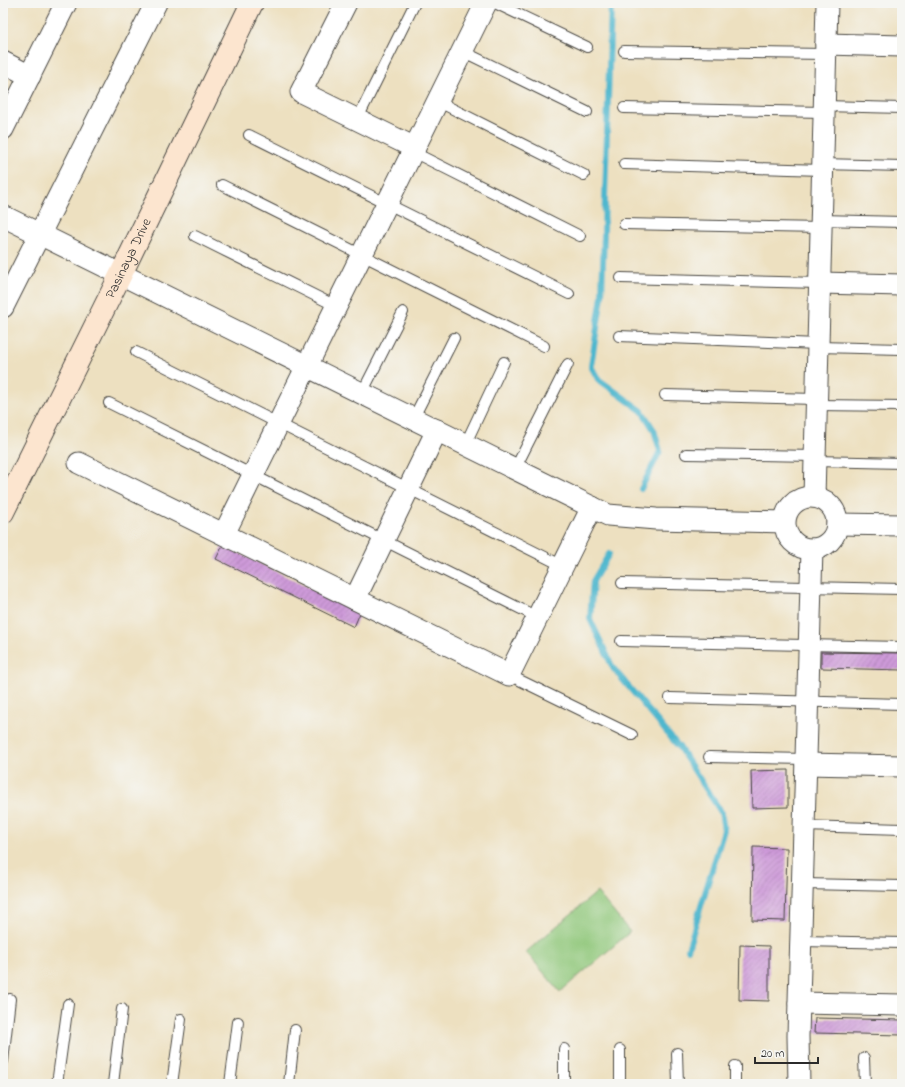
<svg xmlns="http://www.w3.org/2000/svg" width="905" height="1087" font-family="'Indie Flower',sans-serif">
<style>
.green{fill:#90c77a;stroke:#5e7952}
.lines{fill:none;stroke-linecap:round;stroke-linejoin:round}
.stream{stroke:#50b7ce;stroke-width:6}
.building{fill:url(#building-hatch)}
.lane-casing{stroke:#484641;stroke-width:12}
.street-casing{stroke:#484641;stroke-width:23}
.secondary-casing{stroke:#484641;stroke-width:24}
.lane{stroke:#fff;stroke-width:10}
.street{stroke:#fff;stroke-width:21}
.secondary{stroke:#fce5cf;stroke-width:22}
.labels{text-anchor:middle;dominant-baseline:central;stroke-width:4;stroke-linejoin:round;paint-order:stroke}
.street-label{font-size:14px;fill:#2b2b2b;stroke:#f6f6f2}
</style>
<defs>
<pattern id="building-hatch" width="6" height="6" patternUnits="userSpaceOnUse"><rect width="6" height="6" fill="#ce9ad9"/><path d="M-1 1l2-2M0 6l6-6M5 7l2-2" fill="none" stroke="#a77eb0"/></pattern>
</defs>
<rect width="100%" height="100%" fill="#f6f6f2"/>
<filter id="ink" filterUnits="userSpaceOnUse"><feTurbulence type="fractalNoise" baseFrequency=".025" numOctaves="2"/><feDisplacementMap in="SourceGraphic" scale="8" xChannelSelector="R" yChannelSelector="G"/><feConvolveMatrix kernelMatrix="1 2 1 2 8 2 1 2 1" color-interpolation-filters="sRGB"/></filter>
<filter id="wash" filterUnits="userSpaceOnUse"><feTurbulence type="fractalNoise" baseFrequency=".012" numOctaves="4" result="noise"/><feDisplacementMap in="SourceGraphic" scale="16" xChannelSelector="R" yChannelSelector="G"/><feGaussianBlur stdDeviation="0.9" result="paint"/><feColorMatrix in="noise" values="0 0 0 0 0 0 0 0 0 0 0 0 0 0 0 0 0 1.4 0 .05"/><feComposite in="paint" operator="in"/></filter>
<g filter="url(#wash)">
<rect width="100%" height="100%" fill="#ede0c0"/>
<path class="green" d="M597 892 630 932 560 992 526 952Z"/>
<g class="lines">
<g class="stream">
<path d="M611 3 602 296 591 366 598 379 642 411 654 430 660 451 641 489"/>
<path d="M609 554 593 581 590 619 613 668 679 747 721 812 724 830 688 949"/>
</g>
</g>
<g id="blocks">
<g class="building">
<path d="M223 545 360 613 354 627 216 559Z"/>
<path d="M821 652 902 653V670L821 668Z"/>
<path d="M788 770V807L752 808 751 771Z"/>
<path d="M753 847 787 848 785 921 752 920Z"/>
<path d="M740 945 769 946V1001L739 1000Z"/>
<path d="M815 1018 902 1020V1035L814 1033Z"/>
</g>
</g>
</g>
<g filter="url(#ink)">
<use href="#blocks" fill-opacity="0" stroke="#484641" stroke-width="1"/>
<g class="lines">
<defs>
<g id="lane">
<path d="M495 3 587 47"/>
<path d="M462 51 587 112"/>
<path d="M624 51 825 54"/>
<path d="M437 101 584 175"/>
<path d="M824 106 902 108"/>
<path d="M624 108 824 112"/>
<path d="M357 120 415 3"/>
<path d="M249 135 569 294"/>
<path d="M413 152 580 236"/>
<path d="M624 164 822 170"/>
<path d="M822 164 902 166"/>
<path d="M222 185 544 346"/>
<path d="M821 220 902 222"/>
<path d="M624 224 821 228"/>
<path d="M195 236 336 306"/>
<path d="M621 278 820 283"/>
<path d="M619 336 818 344"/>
<path d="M818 347 902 349"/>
<path d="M136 352 563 566"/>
<path d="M362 393 403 312"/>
<path d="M665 395 816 399"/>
<path d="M109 403 537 617"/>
<path d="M816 405 902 406"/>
<path d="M413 419 454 338"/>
<path d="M465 445 504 362"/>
<path d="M686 454 815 456"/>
<path d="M815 461 902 463"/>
<path d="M515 469 568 364"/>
<path d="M622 583 902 589"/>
<path d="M621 641 902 647"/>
<path d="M509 675 632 735"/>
<path d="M670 698 902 704"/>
<path d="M709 757 806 759"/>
<path d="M804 826 902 829"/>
<path d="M803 884 902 886"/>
<path d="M801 941 902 943"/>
<path d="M564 1049V1084"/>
<path d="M620 1050V1084"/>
<path d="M677 1053 678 1084"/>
<path d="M864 1058 865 1084"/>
<path d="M3 1061 10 999"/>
<path d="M735 1066V1084"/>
<path d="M57 1084 68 1004"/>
<path d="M113 1084 122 1009"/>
<path d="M172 1084 181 1019"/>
<path d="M230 1084 238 1022"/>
<path d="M289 1084 295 1030"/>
</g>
<g id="street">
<path d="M346 3 301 92 415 148"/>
<path d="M826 44 902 46"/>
<path d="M3 62 30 76"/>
<path d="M3 129 66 3"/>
<path d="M3 216 608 515 656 519 784 522"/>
<path d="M820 283 902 285"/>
<path d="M3 307 156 3"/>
<path d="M79 463 509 675 592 507"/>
<circle cx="811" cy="523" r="26"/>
<path d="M814 497 827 3"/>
<path d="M837 524 902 525"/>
<path d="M224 534 486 3"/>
<path d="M355 599 437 430"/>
<path d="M806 764 902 766"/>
<path d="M799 1003 902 1005"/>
<path d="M799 1084 798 1036 812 549"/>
</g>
<g id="secondary">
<path id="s1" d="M3 512 121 274 252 3"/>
</g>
</defs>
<use href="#lane" class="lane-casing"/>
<use href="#street" class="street-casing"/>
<use href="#secondary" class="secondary-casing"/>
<use href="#lane" class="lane"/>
<use href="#street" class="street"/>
<use href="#secondary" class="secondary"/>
</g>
</g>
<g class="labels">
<g class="street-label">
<text stroke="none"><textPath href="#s1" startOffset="283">Pasinaya Drive</textPath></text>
</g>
</g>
<rect width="905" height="1087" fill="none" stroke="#f6f6f2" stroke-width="16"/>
<path d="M755 1057v6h63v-6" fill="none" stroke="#2b2b2b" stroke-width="2"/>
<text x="761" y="1057" font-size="12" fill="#2b2b2b" stroke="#f6f6f2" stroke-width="3" paint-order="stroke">20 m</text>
</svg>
